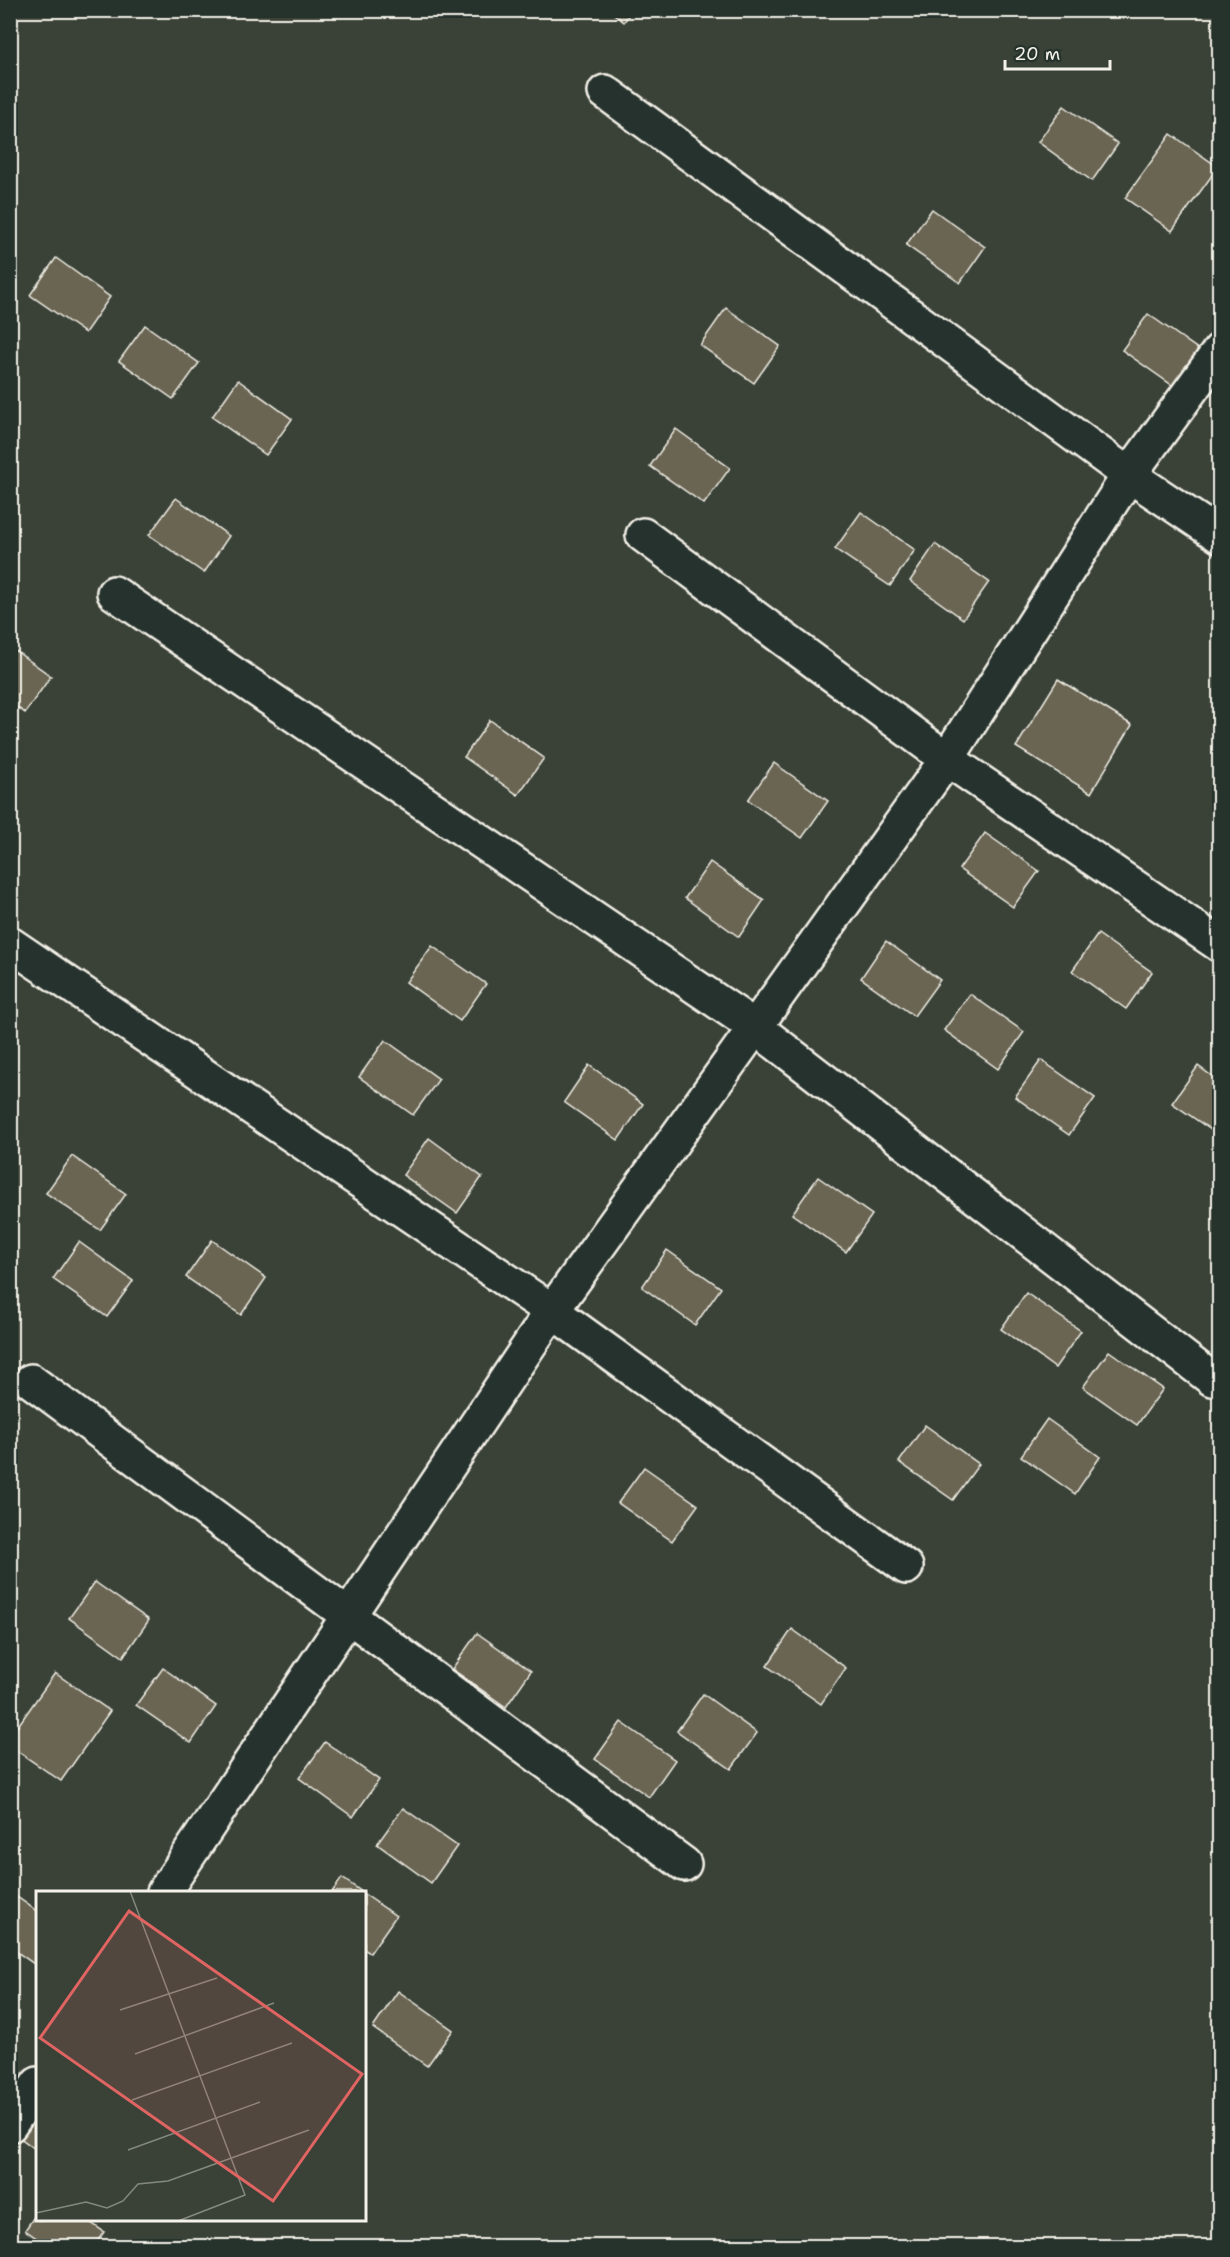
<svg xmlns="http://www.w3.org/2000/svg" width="1230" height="2257" font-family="'Shantell Sans',sans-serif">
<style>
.building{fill:#6a6552;stroke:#f4f1e8;stroke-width:1.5}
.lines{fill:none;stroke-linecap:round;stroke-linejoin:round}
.street-casing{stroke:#f4f1e8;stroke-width:38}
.street{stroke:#26332d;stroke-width:33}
.inset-road{fill:none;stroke:#84887e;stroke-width:1.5}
.view{fill:#df6462;fill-opacity:0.15;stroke:#df6462;stroke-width:3}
.inset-edge{fill:none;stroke:#f4f1e8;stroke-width:3}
</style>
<rect width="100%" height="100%" fill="#3a4238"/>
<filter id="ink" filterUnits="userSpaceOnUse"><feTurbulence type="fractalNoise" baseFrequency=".0167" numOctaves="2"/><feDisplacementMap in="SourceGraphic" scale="12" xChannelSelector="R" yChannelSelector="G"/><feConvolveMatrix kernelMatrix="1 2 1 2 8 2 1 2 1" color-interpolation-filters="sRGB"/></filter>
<g filter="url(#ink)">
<g class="building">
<path d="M609 10H632L624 22Z"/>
<path d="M1064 106 1118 144 1092 181 1038 142Z"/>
<path d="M1171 134 1218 167 1172 231 1125 198Z"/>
<path d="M932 209 985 247 960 283 906 245Z"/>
<path d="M56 258 110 297 85 333 30 295Z"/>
<path d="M726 308 780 346 754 383 700 345Z"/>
<path d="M1148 314 1202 352 1176 388 1122 350Z"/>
<path d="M145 325 199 363 173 399 119 361Z"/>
<path d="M238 380 292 419 266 455 212 417Z"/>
<path d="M676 429 730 468 704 504 650 466Z"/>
<path d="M176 498 229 536 204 573 149 535Z"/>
<path d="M861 512 915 550 890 586 835 549Z"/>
<path d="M935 544 989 582 963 619 910 581Z"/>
<path d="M10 647 51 676 25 713 10 702Z"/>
<path d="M1058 679 1132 725 1091 793 1016 747Z"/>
<path d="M490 720 544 758 518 795 464 757Z"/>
<path d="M774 763 828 801 802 838 748 800Z"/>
<path d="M985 833 1039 871 1013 907 959 869Z"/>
<path d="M710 862 764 900 739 937 685 898Z"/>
<path d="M1098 934 1152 972 1126 1009 1072 971Z"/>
<path d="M886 941 940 980 914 1016 861 978Z"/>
<path d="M432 946 486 984 460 1021 406 982Z"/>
<path d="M970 994 1024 1032 998 1069 944 1030Z"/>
<path d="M385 1040 439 1079 413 1115 359 1077Z"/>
<path d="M1041 1060 1095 1098 1069 1135 1015 1097Z"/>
<path d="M589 1065 643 1104 618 1140 564 1102Z"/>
<path d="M1198 1066 1220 1082V1136L1172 1103Z"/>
<path d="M429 1138 482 1177 457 1213 403 1175Z"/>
<path d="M72 1156 126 1194 100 1230 46 1193Z"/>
<path d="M818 1177 872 1215 846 1252 792 1214Z"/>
<path d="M212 1240 266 1278 241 1315 186 1277Z"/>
<path d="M79 1242 133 1281 107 1317 53 1279Z"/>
<path d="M667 1250 721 1288 695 1325 642 1287Z"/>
<path d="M1026 1293 1081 1331 1055 1368 1001 1329Z"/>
<path d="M1109 1351 1163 1389 1137 1425 1083 1387Z"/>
<path d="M1047 1419 1100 1457 1075 1494 1021 1456Z"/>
<path d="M925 1425 979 1464 953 1500 899 1462Z"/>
<path d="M644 1467 698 1505 672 1541 618 1503Z"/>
<path d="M95 1582 149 1620 123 1657 69 1618Z"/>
<path d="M792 1629 846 1668 821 1704 767 1666Z"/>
<path d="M477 1633 531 1671 506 1707 452 1669Z"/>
<path d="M163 1668 216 1706 191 1743 136 1705Z"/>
<path d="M55 1673 110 1711 61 1781 10 1746V1737Z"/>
<path d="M703 1694 757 1733 731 1769 677 1731Z"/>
<path d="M621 1722 675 1760 649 1797 595 1759Z"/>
<path d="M325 1742 379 1780 353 1817 299 1778Z"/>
<path d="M403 1808 457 1846 431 1883 377 1844Z"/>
<path d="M342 1878 362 1892H332Z"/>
<path d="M10 1892 38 1912 37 1966 10 1947Z"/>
<path d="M364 1894 396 1916 370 1953 364 1949Z"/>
<path d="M398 1991 453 2030 427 2066 373 2028Z"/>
<path d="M38 2111V2151L19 2137Z"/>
<path d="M38 2211V2220H87L104 2232 94 2246H48L25 2230Z"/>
</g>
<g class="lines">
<defs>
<g id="street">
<path d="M605 92 1129 475 1220 536"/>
<path d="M643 535 947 759 1220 945"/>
<path d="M114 593 755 1027 1212 1379"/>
<path d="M10 944 552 1311 906 1567"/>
<path d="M31 1381 684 1864"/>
<path d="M164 1892 552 1311 947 759 1129 475 1220 350"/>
<path d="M10 2125 38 2084"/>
</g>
</defs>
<use href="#street" class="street-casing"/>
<use href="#street" class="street"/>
</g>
</g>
<g transform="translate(36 1891)">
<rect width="330" height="330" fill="#3a4238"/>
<path class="inset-road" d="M94 0 209 304 142 330M84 119 181 87M99 163 238 112M96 209 256 152M92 259 224 211M0 322 50 311 71 317 87 310 102 293 132 290 273 239"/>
<path class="view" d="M93 20 326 183 237 310 4 147Z"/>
<rect width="330" height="330" class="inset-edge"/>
</g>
<rect width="1230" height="2257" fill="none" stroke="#26332d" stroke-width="36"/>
<rect x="18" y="18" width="1194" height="2221" fill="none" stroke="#f4f1e8" stroke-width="2" filter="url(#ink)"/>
<path d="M1005 60v9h105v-9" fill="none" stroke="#f4f1e8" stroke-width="3"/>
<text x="1014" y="60" font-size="18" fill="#f4f1e8" stroke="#26332d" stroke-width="4.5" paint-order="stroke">20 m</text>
</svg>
